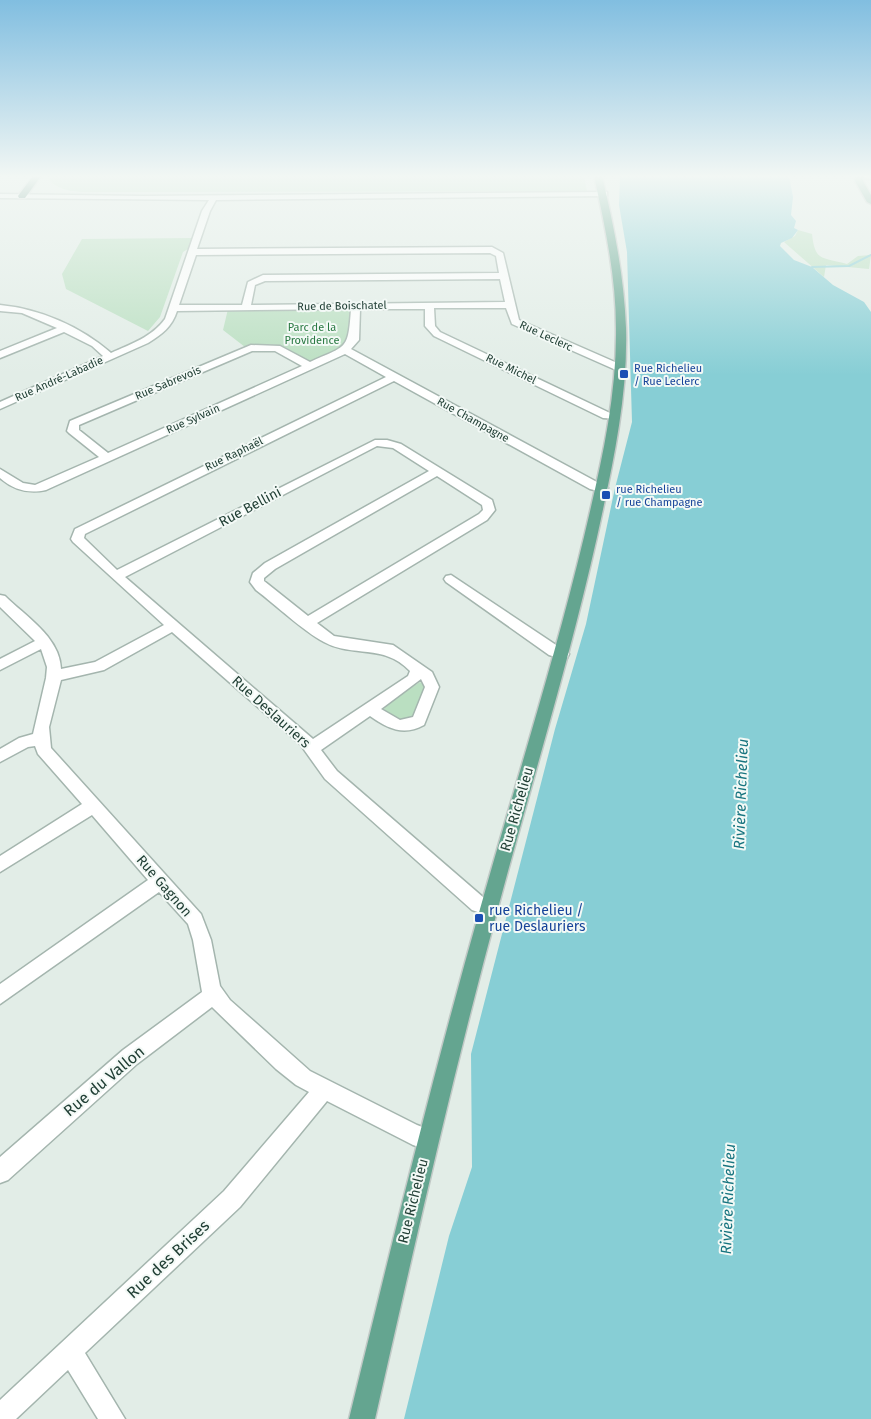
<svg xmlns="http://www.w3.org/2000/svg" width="871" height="1419" font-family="'Fira Sans',sans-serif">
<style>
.green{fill:#badfc1}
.water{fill:#87ced5}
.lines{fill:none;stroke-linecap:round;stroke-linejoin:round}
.stream{stroke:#87ced5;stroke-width:2}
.minor-casing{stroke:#a4b5ae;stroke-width:3}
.major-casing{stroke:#c1c9c6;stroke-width:3}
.highway-casing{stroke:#c1c9c6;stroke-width:3}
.minor{fill:#fff;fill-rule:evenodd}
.major{fill:#64a590;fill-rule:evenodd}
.highway{fill:#2b6d5b;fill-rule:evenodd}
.transit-dot{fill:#1a4fb4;stroke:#f3f9f6;stroke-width:2}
.labels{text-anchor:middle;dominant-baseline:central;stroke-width:4;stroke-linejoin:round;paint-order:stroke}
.far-street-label{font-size:11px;fill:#213f35;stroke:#f3f9f6}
.far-park-label{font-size:11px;fill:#297942;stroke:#f3f9f6}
.far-transit-label{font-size:11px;fill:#164399;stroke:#f3f9f6;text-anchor:start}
.street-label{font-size:14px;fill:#213f35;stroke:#f3f9f6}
.transit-label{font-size:14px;fill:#164399;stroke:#f3f9f6;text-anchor:start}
.water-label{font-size:15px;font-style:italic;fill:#17747f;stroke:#f3f9f6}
.near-street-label{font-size:16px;fill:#213f35;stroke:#f3f9f6}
</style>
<rect width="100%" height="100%" fill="#e2ede7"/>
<g class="green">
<path d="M50 176H584L587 191 90 192C75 192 60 191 49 180Z"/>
<path d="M798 230 812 234C815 262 822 257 847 264L858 256 871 255 869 269 826 265 824 277 784 242 795 236Z"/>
<path d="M192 238 188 249 183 252 160 317 148 331 66 289 62 274 82 239Z"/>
<path d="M346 308 351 311 349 339 344 347 314 361 306 360 277 345 263 344 245 347 223 330 228 309Z"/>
<path d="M420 682 426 686 413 718 402 722 386 713 384 709 386 704Z"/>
</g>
<path class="water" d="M620 176H789L793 197 791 215 796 221 794 228 798 230 792 238 781 243 780 246 794 260 812 267 833 285 864 302 871 312V1419H404L449 1236 472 1167 471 1054 555 729 586 624 615 488 632 422 627 252 619 205Z"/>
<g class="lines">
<path class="stream" d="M812 267 849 266 871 255"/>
<defs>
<g id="minor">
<path d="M856 176H871V179Z"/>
<path d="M604 192H607V196L216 200 210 211 197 249 492 247 503 253 519 320 624 366V370H616L512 324 506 308H434L435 326 440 332 610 413 618 415V419L603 418 434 336 425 326V309H360L359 340 351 349 608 488 602 492 590 489 394 381 85 534 84 538 117 570 375 440H387L401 444 492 500 495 510 487 520 317 623 334 636 393 645 432 672 439 687 424 725C404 736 388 729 370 716L321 750 337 771 484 898 495 902 498 908 495 914 489 916 472 910 325 779 300 744 172 632 104 670 61 680 49 727 51 748 201 914 211 940 220 986 230 1000 310 1071 417 1125 435 1132 439 1139 435 1146 428 1150 413 1145 327 1101 240 1207 85 1353 125 1419H98L68 1370 16 1419H0V1400L224 1191 309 1092 296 1085 276 1069 212 1007 137 1064 8 1180 0 1183V1157L123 1050 202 992 193 940 188 924 159 892 0 1004V984L148 880 92 815 0 872V856L82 804 38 754 35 746 28 747 0 762V749L19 738 33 734 46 678 47 667 41 649 0 670V659L35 641 0 607V595L5 596C25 616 60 637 61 669L95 662 164 625 73 542 71 539 75 529 386 377 345 354 46 490C28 494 14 490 0 478V469L23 483 35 485 99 457 69 433 67 431 70 421 251 345 280 346 310 362C347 345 348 351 351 309L177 311C172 327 162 334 148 343L0 409V402L103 356 92 346 64 332 0 358V351L57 328 22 313 0 311V305C40 309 80 326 111 353 131 344 152 337 165 319L202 211 209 200 0 198V194L143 196ZM490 253 496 256 499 273 263 275 248 282 242 305H179L196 255ZM500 279 505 302 251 305 255 285 265 281ZM252 351H275L302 366 108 453 79 430V425ZM377 446 393 448 429 471 265 563 253 573 250 582 256 590C276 605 303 631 324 642 353 658 383 643 410 671L408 676 313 739 125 577ZM437 476 482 505 483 510 479 514 308 616 264 581V578L275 569ZM421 679 425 687 413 717 400 720 381 709Z"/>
<path d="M451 575 559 647 567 650 569 654 567 658 562 659 549 655 446 582 444 579 446 576Z"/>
</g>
<g id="major">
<path d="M594 176H602C614 226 624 276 626 328 628 398 612 468 597 537 569 662 531 784 498 908 452 1077 414 1248 375 1419H349C391 1248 432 1078 480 909 515 785 554 662 584 537 600 469 617 399 616 328 616 277 605 226 594 176Z"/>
<path d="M856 176H864L863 181 871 195V204L867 202 855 181Z"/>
</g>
<path id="highway" d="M33 176H41L25 198H19L18 196Z"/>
</defs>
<use href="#minor" class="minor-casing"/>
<use href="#major" class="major-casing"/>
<use href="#highway" class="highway-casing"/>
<use href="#minor" class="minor"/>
<use href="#major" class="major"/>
<use href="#highway" class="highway"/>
</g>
<linearGradient id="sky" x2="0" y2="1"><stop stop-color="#81bee0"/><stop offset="0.47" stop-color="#f2f7f4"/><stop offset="1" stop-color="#f2f7f4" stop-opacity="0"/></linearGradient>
<rect width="871" height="375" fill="url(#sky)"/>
<g class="transit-dot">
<rect x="619" y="369" width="10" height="10" rx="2.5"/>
<rect x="601" y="490" width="10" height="10" rx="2.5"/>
<rect x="474" y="913" width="10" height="10" rx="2.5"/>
</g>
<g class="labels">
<g class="far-street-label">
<text transform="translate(342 306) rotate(-1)">Rue de Boischatel</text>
<text transform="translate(546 336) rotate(25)">Rue Leclerc</text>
<text transform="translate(511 369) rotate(26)">Rue Michel</text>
<text transform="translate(59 379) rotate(-24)">Rue André-Labadie</text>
<text transform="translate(168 383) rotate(-23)">Rue Sabrevois</text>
<text transform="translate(193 419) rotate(-24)">Rue Sylvain</text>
<text transform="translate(473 420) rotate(29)">Rue Champagne</text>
<text transform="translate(234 454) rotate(-26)">Rue Raphaël</text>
</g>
<g class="far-park-label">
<text x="312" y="327">Parc de la<tspan x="312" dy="13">Providence</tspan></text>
</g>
<g class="far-transit-label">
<text x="634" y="368">Rue Richelieu<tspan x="634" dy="13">/ Rue Leclerc</tspan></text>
<text x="616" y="489">rue Richelieu<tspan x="616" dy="13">/ rue Champagne</tspan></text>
</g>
<g class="street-label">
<text transform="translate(250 507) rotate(-28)">Rue Bellini</text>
<text transform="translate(271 712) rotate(42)">Rue Deslauriers</text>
<text transform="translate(517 809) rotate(-74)">Rue Richelieu</text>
<text transform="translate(164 886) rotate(49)">Rue Gagnon</text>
<text transform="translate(413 1201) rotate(-76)">Rue Richelieu</text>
</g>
<g class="transit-label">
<text x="489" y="910">rue Richelieu /<tspan x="489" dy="16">rue Deslauriers</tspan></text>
</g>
<g class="water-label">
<text transform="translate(741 794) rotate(-88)">Rivière Richelieu</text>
<text transform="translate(728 1199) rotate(-88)">Rivière Richelieu</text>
</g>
<g class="near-street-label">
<text transform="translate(104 1081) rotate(-40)">Rue du Vallon</text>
<text transform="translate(168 1259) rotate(-43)">Rue des Brises</text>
</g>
</g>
</svg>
